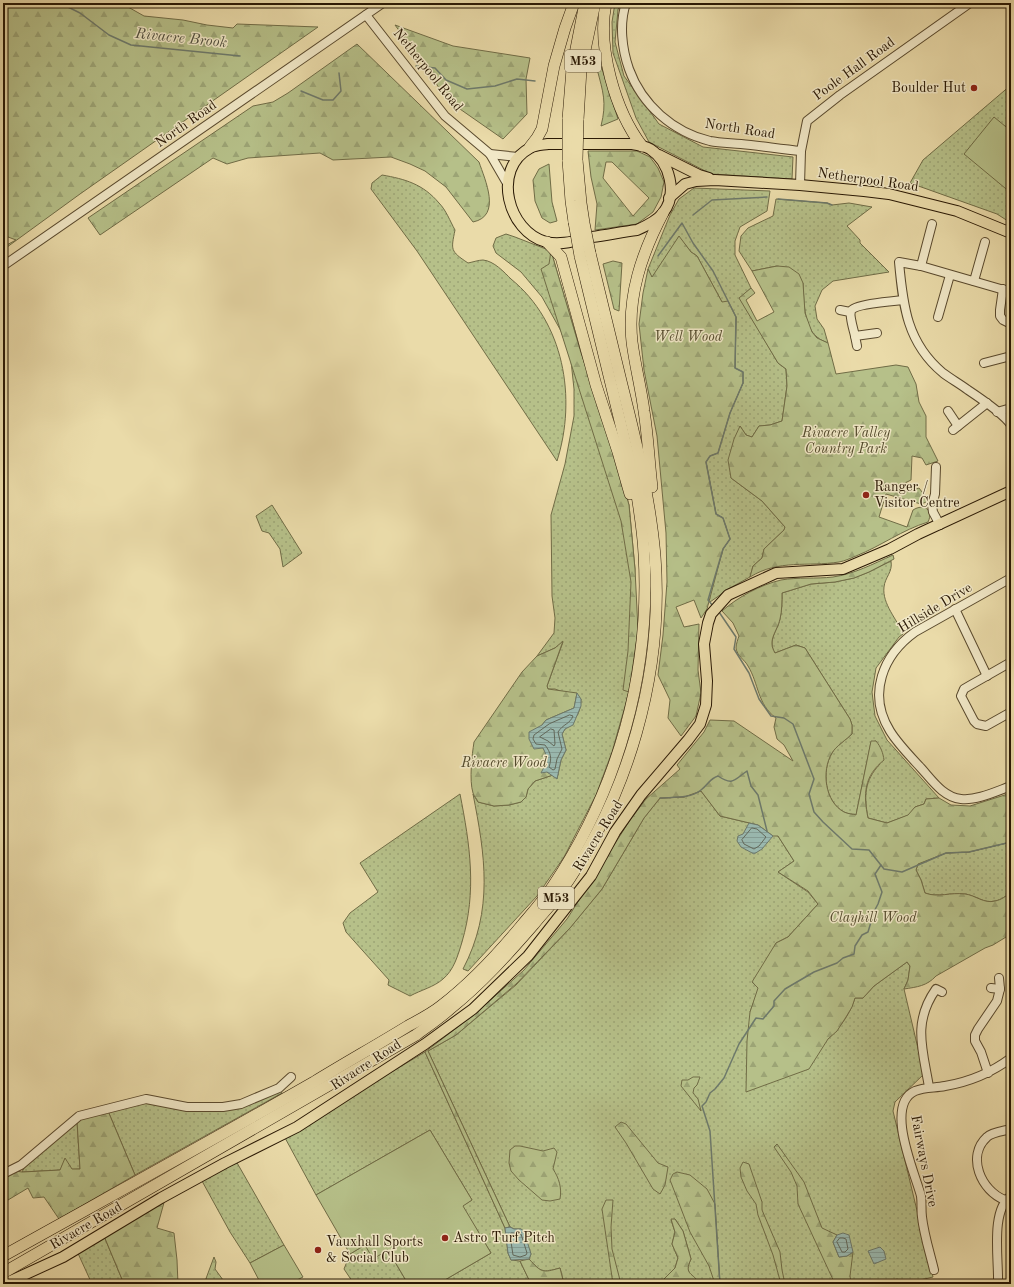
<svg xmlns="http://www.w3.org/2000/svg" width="1014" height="1287" font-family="'Old Standard TT',serif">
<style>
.green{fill:url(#green-dots);stroke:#706c46}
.forest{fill:url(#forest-firs);stroke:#706c46;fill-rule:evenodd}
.pitch{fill:#b6c089;stroke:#706c46}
.water{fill:url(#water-rules);stroke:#6d796b}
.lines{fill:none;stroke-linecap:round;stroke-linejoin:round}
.shore{stroke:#62685a;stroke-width:1}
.stream{stroke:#6d796b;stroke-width:1.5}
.minor-casing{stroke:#59492d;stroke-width:10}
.major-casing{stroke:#291804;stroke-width:12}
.highway-casing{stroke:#291804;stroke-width:12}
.minor{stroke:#f1e8c7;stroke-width:8}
.major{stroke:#eadba9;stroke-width:10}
.highway{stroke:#eadba9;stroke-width:11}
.highway-bridge-casing{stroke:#291804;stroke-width:12;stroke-linecap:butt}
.highway-bridge{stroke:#eadba9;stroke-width:11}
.poi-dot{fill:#8f2418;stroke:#f1e8c7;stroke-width:1.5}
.labels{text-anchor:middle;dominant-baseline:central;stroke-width:3;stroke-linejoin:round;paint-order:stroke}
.shield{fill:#f1e8c7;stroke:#65563e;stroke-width:1}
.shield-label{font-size:13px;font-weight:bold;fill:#291804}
.street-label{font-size:14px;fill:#291804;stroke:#f1e8c7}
.poi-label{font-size:14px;fill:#291804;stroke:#f1e8c7;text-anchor:start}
.park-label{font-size:14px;font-style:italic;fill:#534a2c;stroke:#f1e8c7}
.water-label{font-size:15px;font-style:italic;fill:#515040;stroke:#f1e8c7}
</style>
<defs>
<pattern id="green-dots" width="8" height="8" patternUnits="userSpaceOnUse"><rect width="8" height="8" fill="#b6c089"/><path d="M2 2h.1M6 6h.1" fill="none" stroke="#9ca475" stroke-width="1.8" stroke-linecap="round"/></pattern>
<pattern id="forest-firs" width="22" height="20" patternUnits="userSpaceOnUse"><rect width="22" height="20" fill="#b6c089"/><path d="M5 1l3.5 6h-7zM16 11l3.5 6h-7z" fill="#9ca475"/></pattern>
<pattern id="water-rules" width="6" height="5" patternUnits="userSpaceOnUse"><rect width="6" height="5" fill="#9ab9b0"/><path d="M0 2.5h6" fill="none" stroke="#859e96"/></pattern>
</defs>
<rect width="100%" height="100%" fill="#eadba9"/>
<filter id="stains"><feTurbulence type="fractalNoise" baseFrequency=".005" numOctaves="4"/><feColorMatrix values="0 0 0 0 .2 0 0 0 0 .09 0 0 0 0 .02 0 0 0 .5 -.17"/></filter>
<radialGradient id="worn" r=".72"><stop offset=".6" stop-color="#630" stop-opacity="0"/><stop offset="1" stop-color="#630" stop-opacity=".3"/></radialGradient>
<g class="green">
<path d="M615 3H620L618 10 615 42 624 76 659 124 703 147 793 157 792 179 711 174 649 142 636 118 613 53 612 22Z"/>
<path d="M1011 85V223L997 214 910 183 923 160Z"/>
<path d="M382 175C405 179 423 184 439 203 446 210 450 221 455 230 451 250 450 251 468 263 473 262 479 260 483 260 494 261 504 272 511 279 564 322 577 398 557 461L417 251 371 189 372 183Z"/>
<path d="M694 188 770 191 767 211 740 227 735 241V255L751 288 740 298 778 363 786 369 787 386 782 421 770 425 759 426 752 437 746 435 740 426 731 478 762 501 785 527 784 530 764 549 762 558 753 566 750 577 730 588 710 602 708 600 723 549 730 539 716 514 706 462 743 383 735 368 736 317 722 302 697 256 691 252 679 237 652 278 648 269 670 215 679 199Z"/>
<path d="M776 199 827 203 832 205 849 203 872 207 847 226 860 240V243L889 272 833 281 822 290 815 306 817 319 824 329 828 343C824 341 820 340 817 337 803 326 804 298 803 283L777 266 752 271 739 251 741 236 748 228 773 216Z"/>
<path d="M506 234 515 237 551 251 581 353 610 438 629 505 635 569 629 692 612 752 596 795 564 857 537 896 468 971 463 969C494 910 485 855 473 794L478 802 494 806 509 805 521 802 526 797 528 789 535 781 553 775 557 779 561 760 566 750 562 734C571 718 580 721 581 699L555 689H548L547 686 563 642 555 648 537 656 554 633 555 618 552 596 551 515 565 464 574 416V389L571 361 561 331 542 297 521 272 496 253 493 246 496 238Z"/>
<path d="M272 505 302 553 283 567 280 549 269 533 262 531 256 516Z"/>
<path d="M891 561C893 572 885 577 884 587 882 604 897 619 903 634L899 637 876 668 872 692 875 716 887 740 939 798 926 799 924 804 915 807 909 815 887 823 868 818C864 796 864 781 880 764L876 741 871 742 856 815C853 814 848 814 844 812 825 802 821 771 832 753 835 747 847 739 852 734V725L850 719 805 648 796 645 775 653C767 640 777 632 780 619 782 611 782 601 782 593L811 584 835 582 854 578 869 572Z"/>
<path d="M701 791 720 816 758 825 778 836 794 861 778 872 808 892 818 904 788 937 776 943 750 1012 828 1039C840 1028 850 1014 855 998H863L874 986 907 962 910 966 908 980 904 989 924 1074 895 1102 893 1111 933 1277 907 1283 897 1279 895 1280 896 1284H699C694 1272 683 1276 691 1259L683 1231 675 1219 671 1220 675 1232 672 1244 678 1258 675 1268 663 1280 661 1284H564L560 1268C542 1273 542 1273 529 1259L531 1254 521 1229H514L510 1227 428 1051 456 1035 516 985 570 928 602 889 644 818 660 798 684 797Z"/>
<path d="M460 794C470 845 477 891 462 942 458 955 454 970 443 979 434 987 421 990 410 996L388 985 389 980 346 932 343 923 350 913 378 892 360 863Z"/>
<path d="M1011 842V891C1007 896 1001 900 995 901 984 904 975 895 965 894 951 892 938 898 925 893L921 880 916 870 918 864 946 853 969 852Z"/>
<path d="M425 1052 505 1228 508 1253 511 1260 520 1261 531 1284H438L491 1253 462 1206 472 1200 430 1130 316 1195 284 1136Z"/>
<path d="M279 1088 282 1093 135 1175 108 1111 146 1099 223 1107Z"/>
<path d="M77 1121 80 1169 22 1172 25 1166Z"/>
<path d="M236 1161 284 1245 250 1263 230 1232 202 1181Z"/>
<path d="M104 1236 124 1284H92L76 1249Z"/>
<path d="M365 1245 388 1250 408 1284H354L344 1269 350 1254Z"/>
<path d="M214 1257 216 1262 215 1269 226 1284H204Z"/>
</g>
<g class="forest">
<path d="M3 3H121L144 16 183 20 207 25 233 28 237 24 318 27 80 194 3 250V247L16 240 3 235Z"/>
<path d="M395 25 453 46 530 58 526 79 527 114 503 139 447 100 422 62Z"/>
<path d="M357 44 479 162C485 180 502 216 473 222L446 187 425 171 410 164 391 157 333 160 320 153 248 158 227 164 213 158 100 235 88 218 253 106 273 102 288 93Z"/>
<path d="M601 66 618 119 601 126C607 102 603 92 597 69Z"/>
<path d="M588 151H637L650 157 658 168 664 182 661 197 653 212 637 224 595 230 597 204 591 177ZM606 162H612L649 198 633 216 603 178Z"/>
<path d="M549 164 552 202 557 221 550 223 542 218 535 201 533 180 539 169Z"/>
<path d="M679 236 691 252 697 256 722 302 728 301 736 317 735 368 743 372V383L730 413 718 453 710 456 706 462 716 514 723 518 730 539 723 549 707 609 701 618 694 600 676 607 684 627 699 624 698 670 701 693 696 716 681 736 668 718 670 700 658 675 663 635 667 582 666 533 657 436 644 370 639 324 643 293 648 269 652 277Z"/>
<path d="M551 251 581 353 610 438 629 505 635 569 638 630 629 692 623 690 628 651 631 582 621 521 541 269 549 264Z"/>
<path d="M613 261 622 263 619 311 614 309 603 264Z"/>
<path d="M777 266 789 267 799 274 803 283 805 313 812 332 817 338 828 343 836 374 896 365 908 367 916 384 919 402 926 416V437L938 461 926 465 922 458 912 456 911 480 895 488 906 492 919 488 929 501 921 504 886 494 879 517 907 527 913 510C924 503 934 510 928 522 902 530 881 546 856 556 851 558 845 561 839 562 808 567 779 559 750 577L753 566 762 558 764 549 784 530 785 527 762 501 731 478 728 460 734 439 740 426 746 435 752 437 759 426 770 425 782 421 787 386 786 369 778 363 739 298 751 288 755 293 746 300 757 321 774 312 752 271Z"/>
<path d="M893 555 894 559 869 572 854 578 835 582 811 584 782 593C782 601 782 611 780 619 777 632 767 640 775 653L796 645 805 648 850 719 852 725V734C847 739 835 747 832 753 821 771 825 802 844 812 848 814 853 814 856 815L871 741H876C881 747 883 753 884 760 864 776 863 794 868 818L887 823 908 815 915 807 924 804 926 799 939 798 951 805 970 806 1011 793V842L969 852 946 853 918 864 916 870 921 880 925 893C938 898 951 892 965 894 975 895 984 904 995 901 1001 900 1007 896 1011 891V934L993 945 985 948 936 976C927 986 917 987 904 989L908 980 910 966 907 962 874 986 863 998H855L852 1007 846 1017 837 1031 828 1039 809 1069 746 1092 747 1041 750 1012 758 988 752 982 776 943 788 937 818 904 808 891 778 872 794 861 778 836H773L758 825 720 816 701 791 684 797 660 798 644 818 602 889 570 928 516 984 456 1035 428 1051 510 1227 505 1228 425 1052 476 1013 524 970 567 919 630 820 646 799 680 769 677 765 704 732 710 720 734 721 793 761 784 745 777 739 774 727 776 718C757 704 759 684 748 666 745 660 737 656 736 648 736 644 738 639 739 636L733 623 722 611C738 597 760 585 781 580 798 577 816 579 833 577 854 574 873 564 893 555Z"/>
<path d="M563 641 547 686 548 689 577 693 574 708 546 720 542 725 543 748 547 755 548 760 547 772 553 775 535 781 528 789 526 797 521 802 509 805 494 806 478 802C477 799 474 796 473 793 469 780 472 755 474 742L522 672 537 656 555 648Z"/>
<path d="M693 1077H700L697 1085 694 1088 693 1093 698 1099 701 1111 681 1086 682 1080H688Z"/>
<path d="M108 1111 135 1175 59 1219 44 1197 33 1198 28 1188 3 1203V1175L16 1171 22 1172 60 1170 65 1158 72 1169H80L77 1121 86 1115Z"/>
<path d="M621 1122 626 1124 658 1163 668 1167 665 1185 660 1194 653 1189 626 1143 615 1127Z"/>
<path d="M777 1144 804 1182 822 1228 837 1235 833 1242 839 1257 847 1256 853 1252 850 1276 851 1284H835L798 1204 797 1186 791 1172 774 1147Z"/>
<path d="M515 1146H520L543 1151 554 1148 557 1152 553 1169C559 1178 562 1188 560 1199L550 1201 542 1200 519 1180 511 1171 509 1163 510 1150Z"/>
<path d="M743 1162 749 1164 762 1202V1210L780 1252 782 1270 785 1284H781L773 1255 758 1215 756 1204 747 1191 741 1177 740 1168Z"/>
<path d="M677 1172 690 1175 707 1189 715 1204 720 1284H715L709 1266 690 1232 672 1185 670 1180 673 1174Z"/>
<path d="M165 1199 157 1228 174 1233 177 1260 178 1284H124L104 1236Z"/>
<path d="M606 1200H613L611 1227 612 1249 621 1284H613L602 1209Z"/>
<path d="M671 1219H675L683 1231 691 1259C683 1276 694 1272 699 1284H661L663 1280 675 1268 678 1258 672 1244 675 1232Z"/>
<path d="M529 1259C542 1273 542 1273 560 1268L564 1284H531L520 1261Z"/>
</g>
<g class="pitch">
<path d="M994 117 1011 131V193L964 154Z"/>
<path d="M430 1130 472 1200 463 1206 491 1253 438 1284H408L388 1250 373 1259 365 1245 350 1254 316 1195Z"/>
<path d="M284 1245 303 1277 289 1284H261L250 1263Z"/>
</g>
<g class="water">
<path d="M577 693 581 699V706L573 725 565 729 562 734 566 750 561 760 557 779 547 772 541 773C547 761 549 760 543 748L534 749 529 739V732L542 725 546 720 574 708Z"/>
<path d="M749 823 758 825 773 836 762 849 754 854 741 847 737 841 738 836 743 834Z"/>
<path d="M510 1227 514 1229H521L524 1231 531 1254 529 1259 511 1260 508 1253 505 1228Z"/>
<path d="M843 1233 849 1235 853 1252 847 1256 839 1257 833 1242 837 1235Z"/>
<path d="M880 1247 884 1251 886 1259 874 1264 868 1251Z"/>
</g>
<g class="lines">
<g class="shore">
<path d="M570 715 573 716C570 724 563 724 558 732L562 749 557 759 555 769 553 770 549 767C552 758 551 753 545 745L536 744 533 739 534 735 549 724Z"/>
<path d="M551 729 554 730 555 744 554 746 548 741 540 737Z"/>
<path d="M752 828 757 829 766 837 759 846 754 849 744 844 742 840Z"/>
<path d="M512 1233 521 1234 527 1253 526 1255 520 1257 513 1255 510 1235Z"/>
<path d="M840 1238H843L846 1239 848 1249 845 1252H842L837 1242Z"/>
</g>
<g class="stream">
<path d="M60 3 80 13 109 35 131 45 240 56"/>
<path d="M416 66 435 68 446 80 467 89 495 86 517 79 535 81"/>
<path d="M301 91 323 100H333L341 91 339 73"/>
<path d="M778 199 827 203 832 205"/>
<path d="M693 215 712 200 767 197"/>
<path d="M658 256 682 223 693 243 713 271 736 317 735 368 743 372V383L730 413 718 453 710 456 706 462 716 514 723 518 730 539 723 549 708 600 713 606"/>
<path d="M719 612 736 637 734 649 749 673 759 699 771 716 784 718 793 724 814 779 809 794 814 812 823 822 852 849 869 850 884 869 902 872 946 853 969 852 1011 842"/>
<path d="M660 798C673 797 690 799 701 790 709 784 709 779 718 776 733 786 734 780 747 771L751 786 758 795 767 831"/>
<path d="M720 1284 710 1131 702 1106 706 1102 710 1093 715 1089 724 1078 739 1044 756 1018 763 1019 774 1006V1001L785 989 814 972 837 963 843 958 854 954 855 946 862 935 868 932 871 922V917L878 904 882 892 875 874 881 865"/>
</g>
<defs>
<g id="minor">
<path d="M626 3C619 24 622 49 629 69 642 105 673 132 710 141 720 143 731 143 741 144 761 146 781 149 801 151"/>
<path d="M366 15 445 116 490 154 508 185"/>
<path d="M490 154 518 157"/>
<path d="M800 185 801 151 807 121 840 95 970 3"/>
<path d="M3 266 383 3"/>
<path d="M921 266 932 224"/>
<path d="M974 281 985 242"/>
<path d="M1003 289 1000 310V316L1003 320 1011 324"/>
<path d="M1011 292 921 266 899 262C903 306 907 343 943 373 951 379 960 384 968 390 980 398 1004 414 1011 425"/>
<path d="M840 310 850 312"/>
<path d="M938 317 950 275"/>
<path d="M877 333 855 336C854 331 849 316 851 311 854 304 894 301 903 300"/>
<path d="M855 336 857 346"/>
<path d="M984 363 1011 356"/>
<path d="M948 411 958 426"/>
<path d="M997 412 1011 408"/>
<path d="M953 430 987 403"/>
<path d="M936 467 935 494 932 505 933 512 940 525"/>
<path d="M1011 578 915 632C883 655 867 694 890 731 898 744 910 756 921 768 932 780 943 797 961 799 976 801 997 791 1011 786"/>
<path d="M955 609 987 676"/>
<path d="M1011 662 969 686 964 689 961 696 974 721 977 724 986 726 1011 712"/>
<path d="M991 988 1000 989"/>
<path d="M988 1073 981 1052 975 1041V1035L978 1029 997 1001 1000 989 999 978"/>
<path d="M929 1087C923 1050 912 1023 936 989L942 992"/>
<path d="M3 1174 21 1165 79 1116 146 1099 187 1107H223L241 1104 279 1088 291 1077"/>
<path d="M1005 1200C981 1191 966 1156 987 1137 992 1132 1004 1131 1011 1129"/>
<path d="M934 1270C930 1253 924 1235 922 1217 921 1210 922 1203 921 1196 915 1173 884 1105 915 1091 924 1087 935 1088 945 1086 969 1082 991 1073 1011 1058"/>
<path d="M998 1284C999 1260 990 1210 1011 1196"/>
</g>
<g id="major">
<path d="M548 144H632C639 145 645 146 650 149 670 162 678 194 663 213 657 221 646 226 637 230 622 232 607 235 592 237 578 240 561 246 546 242 508 232 491 169 530 148 535 145 542 145 548 144Z"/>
<path d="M659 155 699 175 709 178"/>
<path d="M669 198 685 184 696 181 715 180 800 185 864 191 889 194 957 211 1011 233"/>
<path d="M4 1284 63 1257 161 1198 225 1163 297 1127 425 1044 473 1009 528 956 591 876 615 832 641 795 688 740 700 724 706 705 707 681 704 644 708 623 711 614 728 595 776 573 843 569 890 549 918 534 1011 491"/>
</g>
<g id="highway">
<path d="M606 3C597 47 615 111 642 146"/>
<path d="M568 119 572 69 585 3"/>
<path d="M578 120 581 69 595 3"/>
<path d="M530 147 537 138 542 129 554 66 565 28 574 3"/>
<path d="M568 160 571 201 574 222"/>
<path d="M577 160 581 203 584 223"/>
<path d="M547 242 561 257 596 385 618 452 630 494"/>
<path d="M652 487C649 462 648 436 644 411 641 388 635 365 632 342 627 296 642 253 663 213"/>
<path d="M3 1256C107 1198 211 1141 314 1082 345 1063 377 1045 408 1026 419 1020 431 1014 441 1006 471 983 498 954 522 925 533 912 544 900 553 886 618 789 651 672 644 554 643 530 639 507 635 483L580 256"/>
<path d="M3 1273 416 1035C428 1026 440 1018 451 1008 482 983 508 954 534 924 542 914 551 905 559 894 628 798 664 674 655 556 650 498 636 441 622 385 611 341 601 297 590 253"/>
</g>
</defs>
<use href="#minor" class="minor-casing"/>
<use href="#major" class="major-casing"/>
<use href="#highway" class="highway-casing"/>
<use href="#minor" class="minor"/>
<use href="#major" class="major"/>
<use href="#highway" class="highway"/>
<defs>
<g id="highway-bridge">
<path d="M568 119V160"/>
<path d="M577 160 578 120"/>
<path d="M574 222 580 256"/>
<path d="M584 223 590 253"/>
</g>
</defs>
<use href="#highway-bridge" class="highway-bridge-casing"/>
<use href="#highway-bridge" class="highway-bridge"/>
</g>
<g class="poi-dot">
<circle cx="974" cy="88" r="4"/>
<circle cx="866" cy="495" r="4"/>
<circle cx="445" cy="1238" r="4"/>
<circle cx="318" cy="1250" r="4"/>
</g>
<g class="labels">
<g class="shield">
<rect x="565" y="50" width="36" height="22" rx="3"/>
<rect x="538" y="887" width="36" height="22" rx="3"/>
</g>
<g class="shield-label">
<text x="583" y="61">M53</text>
<text x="556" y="898">M53</text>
</g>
<g class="street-label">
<text transform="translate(854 69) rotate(-36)">Poole Hall Road</text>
<text transform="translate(428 70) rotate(51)">Netherpool Road</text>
<text transform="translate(186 124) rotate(-35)">North Road</text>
<text transform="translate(740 129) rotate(9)">North Road</text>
<text transform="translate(868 180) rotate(8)">Netherpool Road</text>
<text transform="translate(935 608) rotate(-31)">Hillside Drive</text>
<text transform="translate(598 836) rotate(-58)">Rivacre Road</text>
<text transform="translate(366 1065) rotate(-33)">Rivacre Road</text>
<text transform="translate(924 1161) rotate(79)">Fairways Drive</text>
<text transform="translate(86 1226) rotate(-30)">Rivacre Road</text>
</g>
<g class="poi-label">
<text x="966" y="88" text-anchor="end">Boulder Hut</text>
<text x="874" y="487">Ranger /<tspan x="874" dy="16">Visitor Centre</tspan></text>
<text x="453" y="1238">Astro Turf Pitch</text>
<text x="326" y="1242">Vauxhall Sports<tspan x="326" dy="16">&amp; Social Club</tspan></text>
</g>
<g class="park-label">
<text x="688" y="337">Well Wood</text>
<text x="846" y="433">Rivacre Valley<tspan x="846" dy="16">Country Park</tspan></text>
<text x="504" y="763">Rivacre Wood</text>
<text x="873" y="918">Clayhill Wood</text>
</g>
<g class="water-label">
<text transform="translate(181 39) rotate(6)">Rivacre Brook</text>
</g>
</g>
<rect width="1014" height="1287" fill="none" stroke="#eadba9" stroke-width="16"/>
<rect x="4" y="4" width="1006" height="1279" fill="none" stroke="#291804" stroke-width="2"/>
<rect x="8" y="8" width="998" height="1271" fill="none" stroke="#291804"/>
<rect width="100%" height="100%" filter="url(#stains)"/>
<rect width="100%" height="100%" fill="url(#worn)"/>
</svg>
